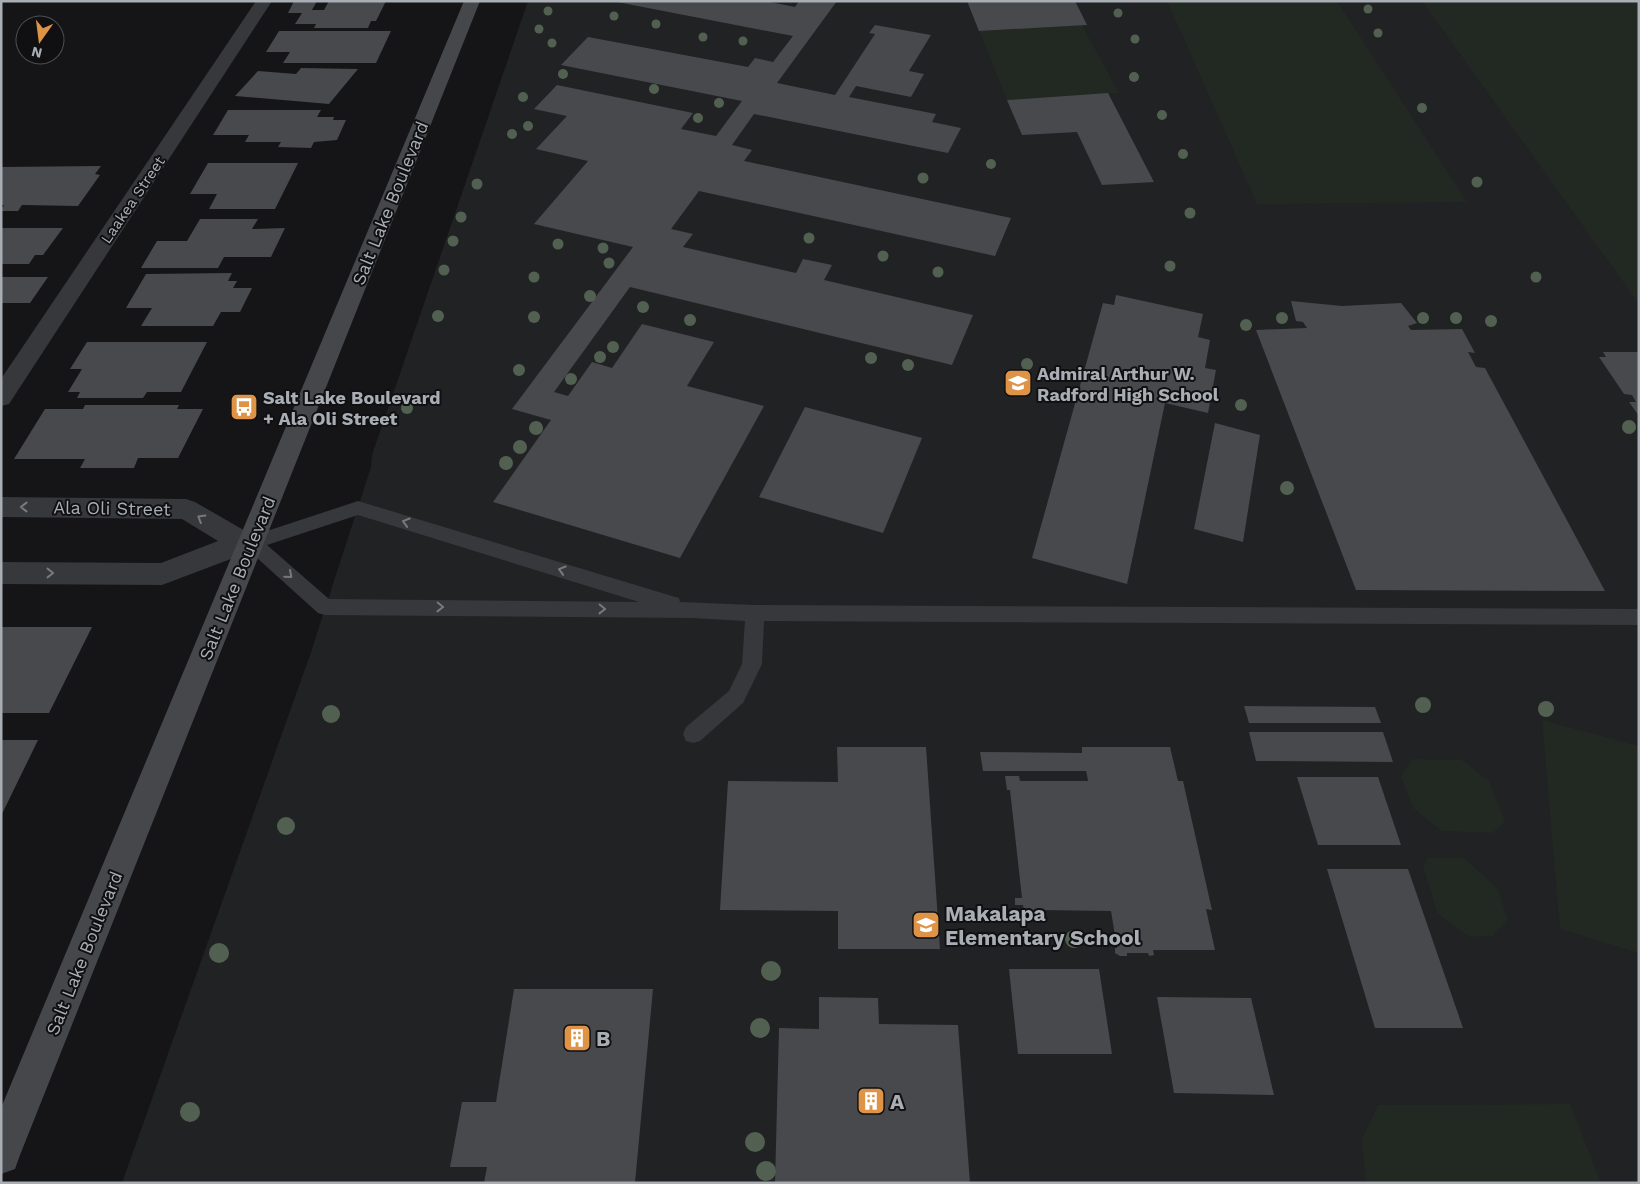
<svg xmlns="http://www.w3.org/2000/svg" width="1640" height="1184" font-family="'Work Sans',sans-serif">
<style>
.built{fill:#212224}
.green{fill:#222822}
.building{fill:#47494c}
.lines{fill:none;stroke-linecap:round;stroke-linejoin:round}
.service{fill:#37383b;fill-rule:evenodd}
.minor{fill:#37383b;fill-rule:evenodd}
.tertiary{fill:#37383b;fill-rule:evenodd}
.secondary{fill:#45474b;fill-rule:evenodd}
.tree{fill:#526052}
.oneway{stroke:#76797e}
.labels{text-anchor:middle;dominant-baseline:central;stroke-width:4;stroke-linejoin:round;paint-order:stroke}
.far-street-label{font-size:15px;fill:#a9aeb5;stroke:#101012}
.street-label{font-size:18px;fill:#a9aeb5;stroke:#101012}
.poi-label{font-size:18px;font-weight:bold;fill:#a9aeb5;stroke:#101012;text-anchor:start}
.near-poi-label{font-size:21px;font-weight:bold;fill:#a9aeb5;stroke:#101012;text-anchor:start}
</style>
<rect width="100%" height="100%" fill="#151517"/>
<path class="built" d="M528 1H1639V1183H122L310 655 371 467 372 455Z"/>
<g class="green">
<path d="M1167 1H1337L1467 202 1257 204Z"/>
<path d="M1422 1H1639V304Z"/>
<path d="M1082 25 1119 93 1007 100 979 31Z"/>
<path d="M1542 720 1639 746V953L1560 929Z"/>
<path d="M1412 759 1462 760 1489 781 1505 822 1492 833 1442 831 1414 809 1401 777Z"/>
<path d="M1428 858H1464L1498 889 1508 920 1493 936 1469 937 1437 913 1423 866Z"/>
<path d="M1570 1104 1601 1183H1366L1362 1139 1378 1105Z"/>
</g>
<g class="building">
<path d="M294 1H317L312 10H324L329 1H386L376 21H371L368 28H314L316 24H295L302 13H288Z"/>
<path d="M612 1H765L795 7 799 1H837L777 83 835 95 875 34 869 33 875 25 931 35 909 71 924 74 911 97 856 86 849 97 936 114 932 122 961 128 948 153 754 114 732 145 752 150 744 161 1011 218 995 256 699 191 671 229 693 234 683 247 796 273 803 259 832 265 824 280 973 315 952 365 630 287 554 392 568 396 592 362 612 368 642 324 714 342 687 386 764 406 680 558 493 502 551 420 512 409 633 247 534 224 588 161 536 149 567 116 534 109 557 85 693 113 681 129 716 136 742 101 561 65 588 37 748 67 755 58 773 62 793 36Z"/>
<path d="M967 1H1075L1087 25 979 31Z"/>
<path d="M279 31H391L376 63H283L290 52H266Z"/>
<path d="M301 68 358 69 329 104 235 96 258 71 296 74Z"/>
<path d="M1108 93 1154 182 1102 185 1077 132 1022 135 1007 100Z"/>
<path d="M228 110H321L317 117H334L333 120H346L337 140 314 142 311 148 278 147 281 142H245L249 135H213Z"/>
<path d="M208 163H298L275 209H209L217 194H190Z"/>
<path d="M101 166 95 174 100 175 78 206 22 205 18 211H1L4 205H1V167Z"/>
<path d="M200 219H258L252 229 285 228 271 257H224L218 268H141L157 241H187Z"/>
<path d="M1 228H63L43 255H35L29 264H1Z"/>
<path d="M232 273 228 281H237L233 288H252L240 312H221L213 326H141L152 308H126L146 274Z"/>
<path d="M1 277H48L30 303H1Z"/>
<path d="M1116 295 1203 314 1198 337 1210 340 1205 368 1216 370 1208 413 1165 403 1127 584 1032 558 1103 303 1114 305Z"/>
<path d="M1291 301 1342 306 1401 303 1417 323 1408 326 1411 330 1462 329 1475 353 1468 352 1476 367 1485 368 1605 591 1356 590 1256 330 1307 328 1303 322 1296 321Z"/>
<path d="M87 342H207L181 392H147L143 398H77L80 392H68L82 369H70Z"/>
<path d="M1603 352H1639V416L1629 402H1636L1632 395 1624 394 1599 357H1606Z"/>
<path d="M85 405H179L177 409H203L178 458H138L134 468H80L85 459H14L45 409H83Z"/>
<path d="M805 407 922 438 883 533 759 497Z"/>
<path d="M1215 423 1260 435 1243 542 1194 529Z"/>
<path d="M1 627H92L49 713H1Z"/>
<path d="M1244 706 1375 707 1381 723H1249Z"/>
<path d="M1249 732H1383L1393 762 1256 761Z"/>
<path d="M1 740H38L1 816Z"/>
<path d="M837 747H926L940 949H838V911L720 910 728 781 838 782Z"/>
<path d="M1082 747H1170L1178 781H1183L1212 910 1206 909 1215 950H1153L1154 955 1149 956 1148 953H1127V956H1120L1115 953V948H1117L1111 911 1038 910 1039 918H1032L1031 911H1024L1023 905H1015V898H1022L1010 790H1007L1005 776H1019L1020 781H1088L1087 775 1086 771H983L980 752 1082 753Z"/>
<path d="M1297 777H1378L1401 845H1318Z"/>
<path d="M1327 869H1408L1463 1028H1375Z"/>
<path d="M1009 969H1099L1112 1054H1018Z"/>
<path d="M514 989H653L635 1183H484L487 1167H450L462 1102H496Z"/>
<path d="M819 997 878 998 879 1024 958 1025 970 1183H775L779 1028 819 1029Z"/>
<path d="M1157 997 1251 998 1274 1095 1174 1093Z"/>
</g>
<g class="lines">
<path class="service" d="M358 501 672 596 679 598 680 602 755 605 1639 609V625L764 621 762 664 743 703 700 741 693 743 686 741 683 734 686 727 729 691 742 664 745 621 692 618 325 615 318 613 246 548 243 543 246 538ZM358 515 639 602 329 599 267 545Z"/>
<path class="minor" d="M256 1H272L9 404 1 406V379Z"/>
<path class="tertiary" d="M1 497 186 499 195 502 247 532 261 535 265 543 261 551 244 554 162 585 1 584V562L161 563 218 541 182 519 1 517Z"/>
<path class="secondary" d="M464 1H480L20 1155 15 1169 1 1174V1108Z"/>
</g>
<g class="tree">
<circle cx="1368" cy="9" r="4.5"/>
<circle cx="548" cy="11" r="4.5"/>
<circle cx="1118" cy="13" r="4.5"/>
<circle cx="614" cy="16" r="4.5"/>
<circle cx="656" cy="24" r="4.5"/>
<circle cx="539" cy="29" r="4.5"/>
<circle cx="1378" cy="33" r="4.5"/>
<circle cx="703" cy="37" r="4.5"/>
<circle cx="1135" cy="39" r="4.5"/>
<circle cx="743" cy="41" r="4.5"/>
<circle cx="552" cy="43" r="4.5"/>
<circle cx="563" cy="74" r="5"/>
<circle cx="1134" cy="77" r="5"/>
<circle cx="654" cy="89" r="5"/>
<circle cx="523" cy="97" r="5"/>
<circle cx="719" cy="103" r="5"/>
<circle cx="1422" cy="108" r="5"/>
<circle cx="1162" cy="115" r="5"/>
<circle cx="698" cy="118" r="5"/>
<circle cx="528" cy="126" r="5"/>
<circle cx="512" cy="134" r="5"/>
<circle cx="1183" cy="154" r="5"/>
<circle cx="991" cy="164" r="5"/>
<circle cx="923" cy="178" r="5.5"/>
<circle cx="1477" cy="182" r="5.5"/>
<circle cx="477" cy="184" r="5.5"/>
<circle cx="1190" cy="213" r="5.5"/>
<circle cx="461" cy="217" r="5.5"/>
<circle cx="809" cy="238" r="5.5"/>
<circle cx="453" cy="241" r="5.5"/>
<circle cx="558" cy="244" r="5.5"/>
<circle cx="603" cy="248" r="5.5"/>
<circle cx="883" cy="256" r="5.5"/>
<circle cx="609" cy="263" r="5.5"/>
<circle cx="1170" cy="266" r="5.5"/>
<circle cx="444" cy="270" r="5.5"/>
<circle cx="938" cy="272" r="5.5"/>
<circle cx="534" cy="277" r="5.5"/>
<circle cx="1536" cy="277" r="5.5"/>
<circle cx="590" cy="296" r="6"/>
<circle cx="643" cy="307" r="6"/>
<circle cx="438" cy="316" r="6"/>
<circle cx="534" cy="317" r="6"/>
<circle cx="1282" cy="318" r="6"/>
<circle cx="1423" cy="318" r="6"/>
<circle cx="1456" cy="318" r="6"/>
<circle cx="690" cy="320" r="6"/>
<circle cx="1491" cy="321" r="6"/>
<circle cx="1246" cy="325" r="6"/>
<circle cx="613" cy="347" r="6"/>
<circle cx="600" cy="357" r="6"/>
<circle cx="871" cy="358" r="6"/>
<circle cx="1027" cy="364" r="6"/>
<circle cx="908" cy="365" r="6"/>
<circle cx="519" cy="370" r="6"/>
<circle cx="571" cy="379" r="6"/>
<circle cx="1241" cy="405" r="6"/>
<circle cx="407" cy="408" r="6"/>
<circle cx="1629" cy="427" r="7"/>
<circle cx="536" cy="428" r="7"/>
<circle cx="520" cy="447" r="7"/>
<circle cx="506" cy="463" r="7"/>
<circle cx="1287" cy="488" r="7"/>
<circle cx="1423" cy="705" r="8"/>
<circle cx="1546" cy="709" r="8"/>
<circle cx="331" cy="714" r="9"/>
<circle cx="286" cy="826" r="9"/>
<circle cx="1074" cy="939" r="9"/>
<circle cx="219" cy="953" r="10"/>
<circle cx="771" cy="971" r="10"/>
<circle cx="760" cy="1028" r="10"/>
<circle cx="190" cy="1112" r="10"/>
<circle cx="755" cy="1142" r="10"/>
<circle cx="766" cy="1171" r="10"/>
</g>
<defs><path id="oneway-chevron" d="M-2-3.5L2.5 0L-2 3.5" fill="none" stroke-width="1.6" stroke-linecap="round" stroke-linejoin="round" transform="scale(1.25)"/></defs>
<g class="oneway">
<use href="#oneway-chevron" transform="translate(24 507) rotate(-180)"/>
<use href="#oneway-chevron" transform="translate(201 518) rotate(-149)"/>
<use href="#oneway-chevron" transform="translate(406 522) rotate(-163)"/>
<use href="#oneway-chevron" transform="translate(562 570) rotate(-163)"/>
<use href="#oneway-chevron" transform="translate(50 573)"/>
<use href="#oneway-chevron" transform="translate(289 575) rotate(41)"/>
<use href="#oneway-chevron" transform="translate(440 607) rotate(1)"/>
<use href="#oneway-chevron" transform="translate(602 609) rotate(1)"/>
</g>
<defs>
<symbol id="school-square" viewBox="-11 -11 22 22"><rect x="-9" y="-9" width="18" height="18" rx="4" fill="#de9346" stroke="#101012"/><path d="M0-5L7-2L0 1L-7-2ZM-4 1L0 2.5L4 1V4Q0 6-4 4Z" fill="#fff"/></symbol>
<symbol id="bus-square" viewBox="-11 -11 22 22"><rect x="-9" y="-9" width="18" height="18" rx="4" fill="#de9346" stroke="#101012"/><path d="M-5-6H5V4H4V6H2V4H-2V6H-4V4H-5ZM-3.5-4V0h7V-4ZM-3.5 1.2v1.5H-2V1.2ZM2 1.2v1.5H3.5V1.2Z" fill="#fff"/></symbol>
<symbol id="building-square" viewBox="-11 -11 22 22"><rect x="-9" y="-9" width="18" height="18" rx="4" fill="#de9346" stroke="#101012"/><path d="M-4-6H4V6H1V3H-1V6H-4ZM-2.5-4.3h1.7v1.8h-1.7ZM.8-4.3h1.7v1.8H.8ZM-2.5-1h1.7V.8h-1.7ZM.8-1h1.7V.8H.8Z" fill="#fff"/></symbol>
</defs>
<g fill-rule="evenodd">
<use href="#school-square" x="1002" y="367" width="32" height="32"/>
<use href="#bus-square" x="228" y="391" width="32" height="32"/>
<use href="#school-square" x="910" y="909" width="32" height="32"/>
<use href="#building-square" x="561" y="1022" width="32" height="32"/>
<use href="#building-square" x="855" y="1085" width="32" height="32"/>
</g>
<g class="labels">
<g class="far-street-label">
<text transform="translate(133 200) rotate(-56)">Laakea Street</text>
</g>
<g class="street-label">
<text transform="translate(390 203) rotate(-68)">Salt Lake Boulevard</text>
<text transform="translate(112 508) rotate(1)">Ala Oli Street</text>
<text transform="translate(237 578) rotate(-68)">Salt Lake Boulevard</text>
<text transform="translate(84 953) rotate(-68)">Salt Lake Boulevard</text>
</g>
<g class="poi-label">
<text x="1037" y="373">Admiral Arthur W.<tspan x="1037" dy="21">Radford High School</tspan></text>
<text x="263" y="397">Salt Lake Boulevard<tspan x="263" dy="21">+ Ala Oli Street</tspan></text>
</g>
<g class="near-poi-label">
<text x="945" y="913">Makalapa<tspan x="945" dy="24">Elementary School</tspan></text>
<text x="596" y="1038">B</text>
<text x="890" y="1101">A</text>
</g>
</g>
<rect width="1640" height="1184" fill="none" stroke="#a9aeb5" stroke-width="5"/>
<g transform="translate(40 40) rotate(194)"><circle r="24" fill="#101012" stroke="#4d4f53"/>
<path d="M0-4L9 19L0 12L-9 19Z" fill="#de9346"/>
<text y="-8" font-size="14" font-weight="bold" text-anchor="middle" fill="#a9aeb5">N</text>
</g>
</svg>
